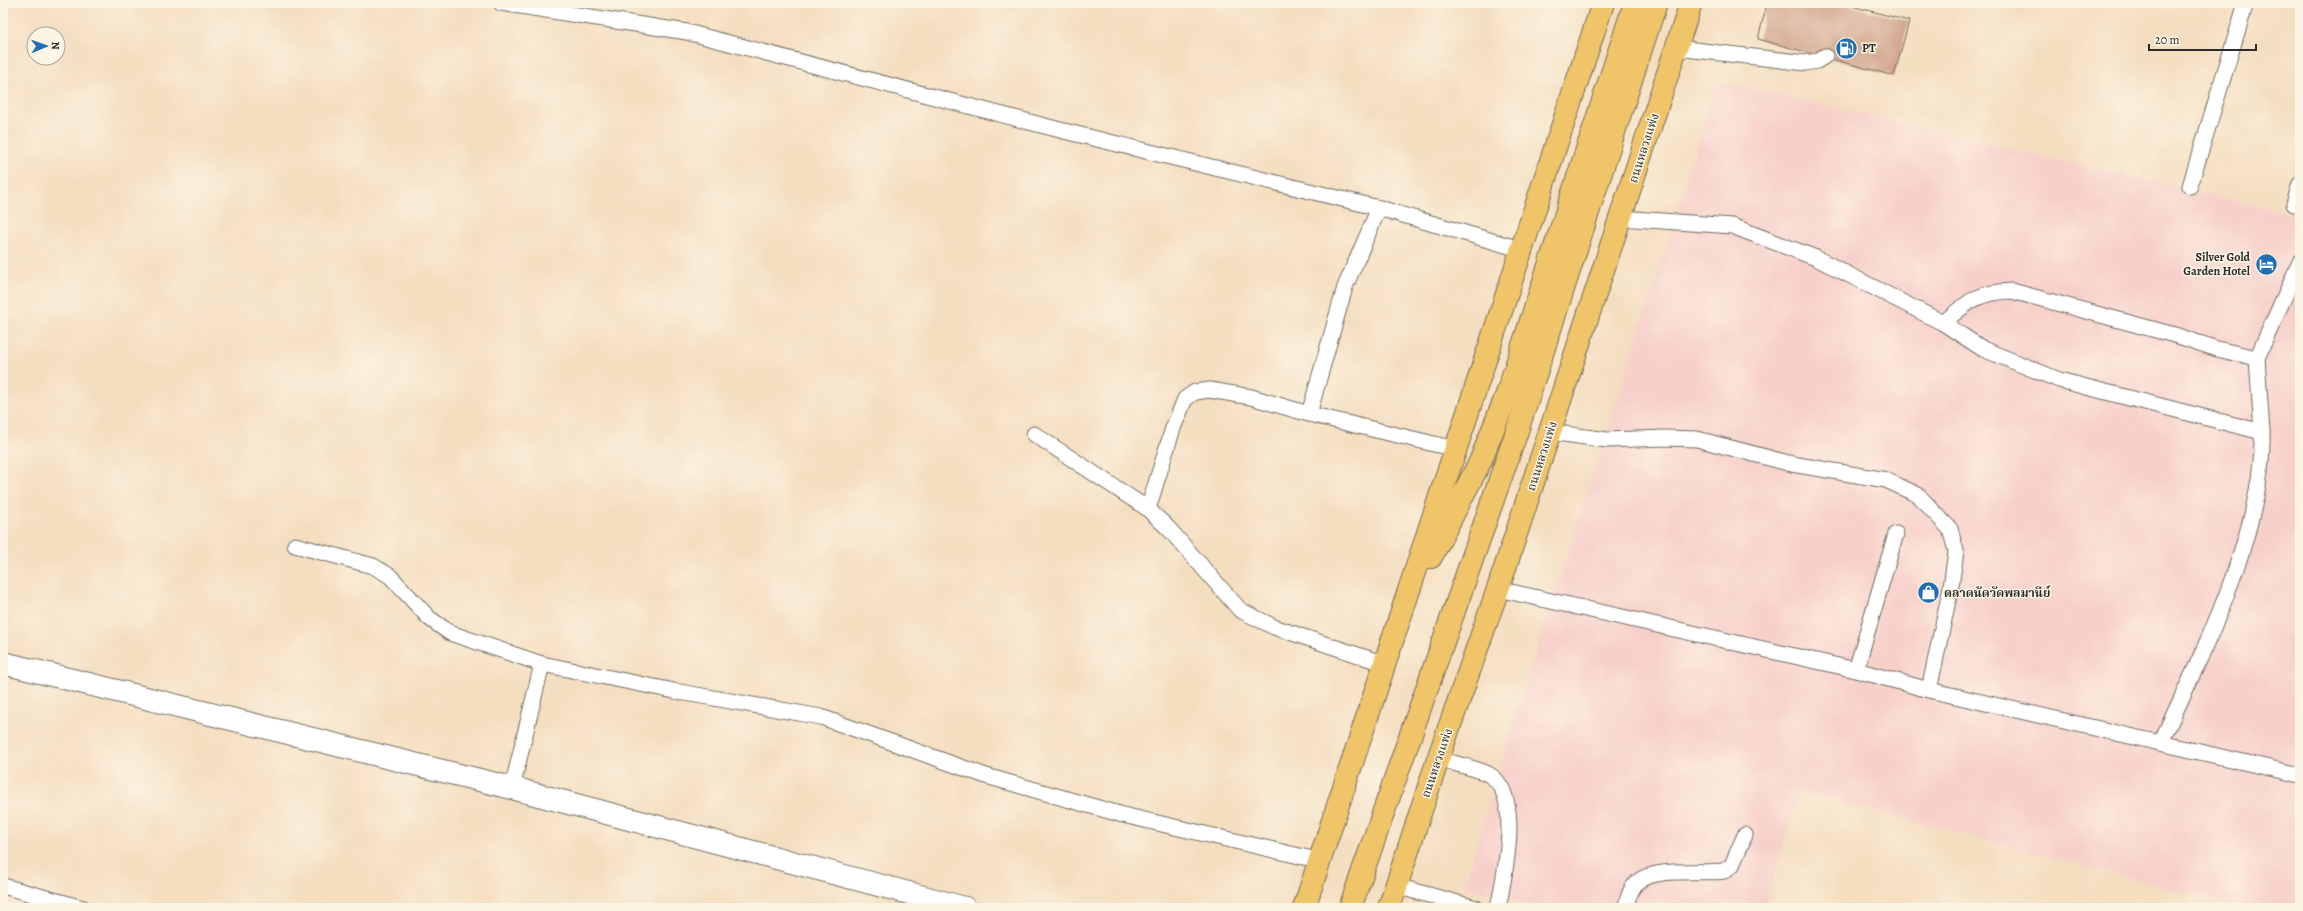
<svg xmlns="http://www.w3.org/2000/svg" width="2303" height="911" font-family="Alegreya,'Noto Serif Thai',serif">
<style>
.built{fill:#f7d0ca}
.building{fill:#cd9c83}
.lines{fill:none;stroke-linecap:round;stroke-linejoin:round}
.lane-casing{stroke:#716a5f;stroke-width:17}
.street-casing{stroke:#716a5f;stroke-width:24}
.primary-casing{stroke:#716a5f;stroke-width:24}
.lane{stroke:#fff;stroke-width:15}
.street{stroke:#fff;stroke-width:22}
.primary{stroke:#f0c469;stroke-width:22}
.labels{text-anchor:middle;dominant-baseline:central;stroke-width:3;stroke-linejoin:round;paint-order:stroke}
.poi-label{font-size:12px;font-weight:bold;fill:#2b2b2b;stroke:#fcf5e5;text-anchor:start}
.street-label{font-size:12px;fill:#2b2b2b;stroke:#fcf5e5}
</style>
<rect width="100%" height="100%" fill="#fcf5e5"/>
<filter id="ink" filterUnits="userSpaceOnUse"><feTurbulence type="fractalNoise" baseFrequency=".025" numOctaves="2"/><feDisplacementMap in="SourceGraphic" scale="8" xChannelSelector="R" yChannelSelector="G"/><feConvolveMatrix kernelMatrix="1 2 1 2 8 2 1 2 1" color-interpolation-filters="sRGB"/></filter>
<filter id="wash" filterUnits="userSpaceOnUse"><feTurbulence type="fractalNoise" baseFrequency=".012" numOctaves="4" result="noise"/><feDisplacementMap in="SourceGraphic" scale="16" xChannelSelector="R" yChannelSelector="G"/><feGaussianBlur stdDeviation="0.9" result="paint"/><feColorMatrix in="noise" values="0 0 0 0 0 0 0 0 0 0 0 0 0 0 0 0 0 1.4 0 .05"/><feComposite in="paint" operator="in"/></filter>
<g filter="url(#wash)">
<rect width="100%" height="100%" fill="#f4dec0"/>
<path class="built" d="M1716 81 2300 216V908H2245L1799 791 1764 908H1546L1464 887 1515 717 1670 235Z"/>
<g id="blocks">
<path class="building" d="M1767 3H1840L1909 21 1894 76 1758 39Z"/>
</g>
</g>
<g filter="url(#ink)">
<use href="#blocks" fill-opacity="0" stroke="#716a5f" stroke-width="1"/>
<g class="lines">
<defs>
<g id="lane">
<path d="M501 3 687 32 1060 130 1379 208 1523 250"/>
<path d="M1677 48 1806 63 1817 61 1825 56"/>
<path d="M2190 186 2246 3"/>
<path d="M2294 204 2300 184"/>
<path d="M1621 218 1732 226 1816 258 1943 323 1983 349 2059 380 2262 432C2265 530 2202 654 2161 742"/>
<path d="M1943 323C1968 302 1977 292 2012 291L2178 336 2217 349 2257 358 2262 432"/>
<path d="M2257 358 2300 262"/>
<path d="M1309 414 1345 287 1379 208"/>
<path d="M1550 432 1607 440 1664 438 1697 439 1792 464 1886 480 1918 495 1950 529 1956 551 1951 587 1929 690"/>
<path d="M1034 434 1148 509 1169 529 1240 610 1274 627 1385 664"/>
<path d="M1148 509 1173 428 1185 399 1195 392 1210 390 1251 397 1309 414 1455 449"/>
<path d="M295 545 373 566 390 576 429 618 450 633 542 664 674 691 821 717 986 776 1123 815 1321 861"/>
<path d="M1498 589 1856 670 1929 690 2300 775"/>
<path d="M1856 670 1896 534"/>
<path d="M1438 759C1454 764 1473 767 1488 774 1524 793 1504 877 1498 908"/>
<path d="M512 788 542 664"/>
<path d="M3 886 83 908"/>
<path d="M1396 886 1476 908"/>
<path d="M1625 908C1628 899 1630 887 1639 881 1657 867 1701 874 1724 871L1732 865 1745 835"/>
</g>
<path id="street" d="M3 663 512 788 965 908"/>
<g id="primary">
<path d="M1431 557 1480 462 1507 394 1635 3"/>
<path d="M1304 908 1603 3"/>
<path d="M1350 908 1517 431 1656 3"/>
<path d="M1389 908 1438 759 1498 589 1691 3"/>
</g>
</defs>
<use href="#lane" class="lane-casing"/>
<use href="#street" class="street-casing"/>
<use href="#primary" class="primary-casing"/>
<use href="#lane" class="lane"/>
<use href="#street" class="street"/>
<use href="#primary" class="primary"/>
</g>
</g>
<defs>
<symbol id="fuel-disc" viewBox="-11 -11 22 22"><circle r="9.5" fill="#1f6fb2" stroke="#fcf5e5"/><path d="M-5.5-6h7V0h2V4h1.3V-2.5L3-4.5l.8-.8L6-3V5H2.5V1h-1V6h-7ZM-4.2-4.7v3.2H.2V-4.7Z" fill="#fff"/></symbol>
<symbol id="hotel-disc" viewBox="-11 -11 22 22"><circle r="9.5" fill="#1f6fb2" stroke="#fcf5e5"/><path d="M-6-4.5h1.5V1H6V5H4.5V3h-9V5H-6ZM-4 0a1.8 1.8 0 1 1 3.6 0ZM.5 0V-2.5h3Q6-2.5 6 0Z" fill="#fff"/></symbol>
<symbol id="shop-disc" viewBox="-11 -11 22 22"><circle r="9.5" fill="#1f6fb2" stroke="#fcf5e5"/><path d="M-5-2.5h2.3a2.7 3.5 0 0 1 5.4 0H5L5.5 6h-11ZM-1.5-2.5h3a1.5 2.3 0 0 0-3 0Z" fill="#fff"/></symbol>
</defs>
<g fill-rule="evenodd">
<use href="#fuel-disc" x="1834" y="36" width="25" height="25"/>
<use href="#hotel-disc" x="2254" y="252" width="25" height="25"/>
<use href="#shop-disc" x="1916" y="580" width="25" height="25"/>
</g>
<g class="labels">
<g class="poi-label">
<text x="1862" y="48">PT</text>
<text x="2250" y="257" text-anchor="end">Silver Gold<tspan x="2250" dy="14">Garden Hotel</tspan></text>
<text x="1944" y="593">ตลาดนัดวัดพลมานีย์</text>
</g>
<g class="street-label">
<text transform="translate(1644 148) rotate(-72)">ถนนหลวงแพ่ง</text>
<text transform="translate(1542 456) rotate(-72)">ถนนหลวงแพ่ง</text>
<text transform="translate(1437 763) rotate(-71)">ถนนหลวงแพ่ง</text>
</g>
</g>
<rect width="2303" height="911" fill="none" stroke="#fcf5e5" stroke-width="16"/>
<g transform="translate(46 46) rotate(88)"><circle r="19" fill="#fcf5e5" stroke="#a8a49b"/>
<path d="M0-3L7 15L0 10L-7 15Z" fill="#1f6fb2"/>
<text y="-6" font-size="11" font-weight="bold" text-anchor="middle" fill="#2b2b2b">N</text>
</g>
<path d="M2149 44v6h107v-6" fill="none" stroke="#2b2b2b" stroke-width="2"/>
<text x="2155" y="44" font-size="12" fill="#2b2b2b" stroke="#fcf5e5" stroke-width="3" paint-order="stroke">20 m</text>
</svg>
